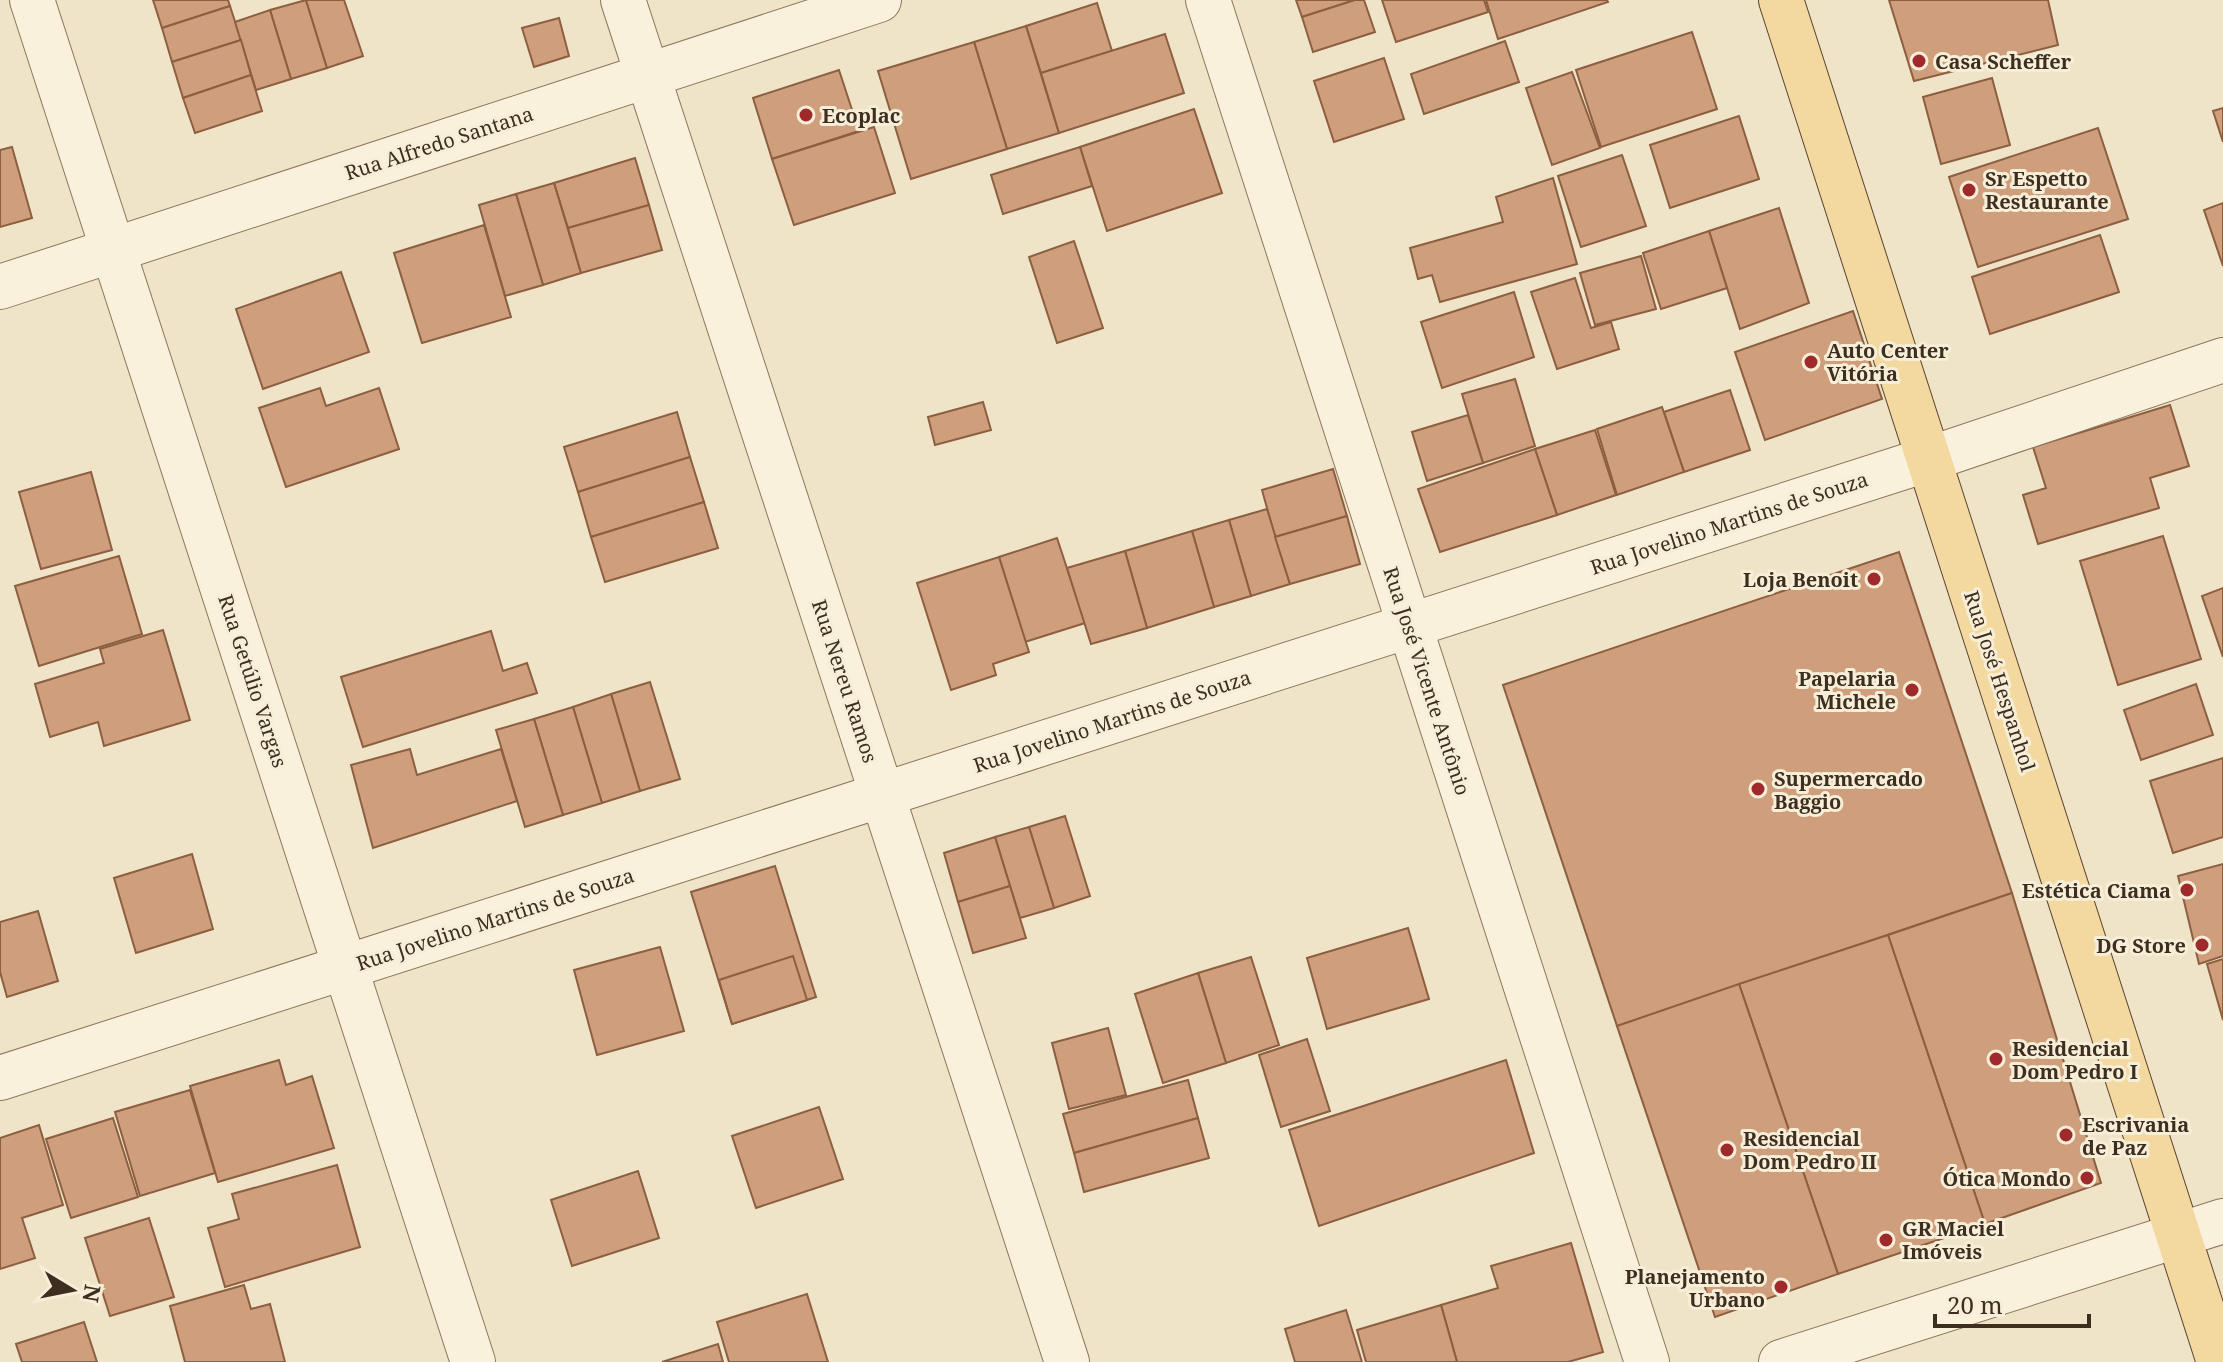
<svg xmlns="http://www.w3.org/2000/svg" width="2223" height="1362" font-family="'Noto Serif',serif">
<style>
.building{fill:#cf9f7d;stroke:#8d5f41;stroke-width:2}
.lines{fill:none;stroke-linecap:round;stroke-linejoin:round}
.minor-casing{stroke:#8d765c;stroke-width:46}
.major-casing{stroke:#5b4430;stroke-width:46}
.minor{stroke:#faf1dc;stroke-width:44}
.major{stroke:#f3d9a0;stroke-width:44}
.poi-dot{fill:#9e2a2b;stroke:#f7eed8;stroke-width:3}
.labels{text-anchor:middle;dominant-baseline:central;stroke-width:6;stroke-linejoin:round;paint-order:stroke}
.poi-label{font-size:20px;font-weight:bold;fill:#3d2e20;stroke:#f7eed8;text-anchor:start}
.street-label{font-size:20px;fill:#3d2e20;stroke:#f7eed8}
</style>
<rect width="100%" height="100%" fill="#f0e4c8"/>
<g class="building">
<path d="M153 0H228L230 6 162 28Z"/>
<path d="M306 0 327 68 291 79 270 10Z"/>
<path d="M306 0H344L363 56 327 68Z"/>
<path d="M1296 0H1355L1302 17Z"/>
<path d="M1355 0H1364L1375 32 1313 52 1302 17Z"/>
<path d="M1382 0H1484L1488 12 1396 42Z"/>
<path d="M1486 0H1607L1608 2 1498 39Z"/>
<path d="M1889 0H2048L2058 45 1914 81Z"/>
<path d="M1097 3 1112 51 1041 73 1026 26Z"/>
<path d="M230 6 241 40 172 62 162 28Z"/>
<path d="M270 10 291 79 256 90 235 22Z"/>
<path d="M559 18 569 56 534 67 522 28Z"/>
<path d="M1026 26 1059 133 1007 149 974 42Z"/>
<path d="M1692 32 1717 109 1601 147 1576 70Z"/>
<path d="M1165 34 1184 93 1059 133 1041 73Z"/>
<path d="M241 40 251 75 183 98 172 62Z"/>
<path d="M1505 41 1519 82 1424 114 1411 74Z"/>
<path d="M974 42 1007 149 911 179 878 71Z"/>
<path d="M1384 58 1404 119 1334 142 1314 81Z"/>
<path d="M839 70 859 131 772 159 753 98Z"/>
<path d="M1572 72 1600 148 1552 165 1526 88Z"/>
<path d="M251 75 262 111 195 133 183 98Z"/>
<path d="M1992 78 2010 145 1941 164 1923 97Z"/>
<path d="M2223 108V142L2213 111Z"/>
<path d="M1194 109 1222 193 1107 231 1080 147Z"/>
<path d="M1739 116 1759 179 1670 208 1650 145Z"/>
<path d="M874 127 895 193 794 225 772 159Z"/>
<path d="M2098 128 2128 219 1978 267 1949 177Z"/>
<path d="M12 147 32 218 0 227V150Z"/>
<path d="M1080 147 1092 186 1003 214 991 175Z"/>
<path d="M1622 155 1646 226 1581 247 1558 176Z"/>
<path d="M635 158 649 205 568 228 554 183Z"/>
<path d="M1553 178 1577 264 1440 302 1432 275 1418 279 1410 248 1503 222 1496 197Z"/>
<path d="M554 183 581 273 543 285 516 194Z"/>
<path d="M516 194 543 285 505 296 479 205Z"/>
<path d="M2223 203V266L2204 210Z"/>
<path d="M649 205 662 250 581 273 568 228Z"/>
<path d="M1779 208 1809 303 1740 329 1709 231Z"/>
<path d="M484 225 511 317 422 343 394 253Z"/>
<path d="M1709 231 1727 288 1661 309 1643 253Z"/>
<path d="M2100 235 2119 292 1990 334 1972 277Z"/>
<path d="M1074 241 1103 328 1057 343 1029 257Z"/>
<path d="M1641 256 1656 309 1595 325 1580 273Z"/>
<path d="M341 272 369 352 263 389 236 309Z"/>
<path d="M1575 278 1591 328 1611 322 1619 349 1557 369 1531 292Z"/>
<path d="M1514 292 1534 357 1442 388 1421 322Z"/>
<path d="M1853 311 1882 399 1765 440 1735 352Z"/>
<path d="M1515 379 1535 446 1483 463 1462 394Z"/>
<path d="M320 388 326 406 379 388 399 449 286 487 259 408Z"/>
<path d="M1730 390 1750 450 1684 472 1664 412Z"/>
<path d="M983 402 991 430 935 445 928 417Z"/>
<path d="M2170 405 2189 466 2150 478 2159 508 2038 544 2023 495 2046 488 2033 447Z"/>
<path d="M1662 407 1684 472 1617 495 1597 429Z"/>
<path d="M677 412 690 457 578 492 564 447Z"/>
<path d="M1468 415 1483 463 1427 481 1412 432Z"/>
<path d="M1595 430 1616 495 1557 515 1535 449Z"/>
<path d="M1535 449 1557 515 1440 552 1418 489Z"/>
<path d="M690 457 704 502 591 537 578 492Z"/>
<path d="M1333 469 1347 516 1275 537 1262 490Z"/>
<path d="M91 472 112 550 41 569 19 492Z"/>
<path d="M704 502 718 548 605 582 591 537Z"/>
<path d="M1267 509 1290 584 1251 596 1229 520Z"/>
<path d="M1347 516 1360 564 1290 584 1275 537Z"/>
<path d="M1229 520 1251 596 1214 607 1192 531Z"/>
<path d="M1192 531 1214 607 1147 628 1125 551Z"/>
<path d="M2163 536 2201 659 2118 685 2080 561Z"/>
<path d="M1057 538 1085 623 1025 642 999 557Z"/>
<path d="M1125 551 1147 628 1091 644 1067 568Z"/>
<path d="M1899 552 2012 893 1617 1026 1503 685Z"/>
<path d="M119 556 142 634 39 666 15 586Z"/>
<path d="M999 557 1029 652 993 664 996 675 951 690 917 583Z"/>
<path d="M2223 588V657L2202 596Z"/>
<path d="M163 630 190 720 104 746 98 722 50 737 35 684 104 663 100 649Z"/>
<path d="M491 631 503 671 527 663 537 693 363 747 341 677Z"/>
<path d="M650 682 680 779 640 791 611 694Z"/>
<path d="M2196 684 2213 735 2141 760 2124 710Z"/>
<path d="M611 694 640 791 602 803 573 707Z"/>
<path d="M573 707 602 803 563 815 534 719Z"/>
<path d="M534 719 563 815 525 827 496 730Z"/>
<path d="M410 749 417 775 501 749 517 801 373 848 351 765Z"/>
<path d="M2223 758V837L2173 853 2150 781Z"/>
<path d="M1065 816 1090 896 1054 908 1029 827Z"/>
<path d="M1029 827 1054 908 1020 918 995 837Z"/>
<path d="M995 837 1010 886 958 902 944 853Z"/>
<path d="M192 854 213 929 136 953 114 878Z"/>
<path d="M2223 864V956L2199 964 2178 876Z"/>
<path d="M775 866 816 997 732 1024 691 892Z"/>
<path d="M1010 886 1026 938 973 953 958 902Z"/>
<path d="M2012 893 2101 1183 1985 1224 1888 935Z"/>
<path d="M38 911 58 981 7 997 0 972V922Z"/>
<path d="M1408 928 1429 999 1327 1029 1307 958Z"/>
<path d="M1888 935 1985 1224 1838 1274 1739 984Z"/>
<path d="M660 947 684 1031 597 1055 574 970Z"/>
<path d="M793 956 807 1000 732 1024 719 980Z"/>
<path d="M1251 957 1279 1045 1226 1063 1198 973Z"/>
<path d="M2223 959V1020L2207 964Z"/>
<path d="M1198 973 1226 1063 1163 1083 1135 994Z"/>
<path d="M1739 984 1838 1274 1715 1317 1617 1026Z"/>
<path d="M1108 1028 1126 1095 1069 1109 1052 1043Z"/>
<path d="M1307 1039 1330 1111 1281 1127 1259 1055Z"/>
<path d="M279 1060 286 1085 312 1076 334 1148 218 1182 190 1086Z"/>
<path d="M1506 1060 1534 1153 1319 1226 1289 1130Z"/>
<path d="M1188 1080 1198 1118 1074 1153 1063 1114Z"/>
<path d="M190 1090 215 1173 140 1196 115 1112Z"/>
<path d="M819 1107 843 1179 756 1208 732 1136Z"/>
<path d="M113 1118 138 1197 71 1218 46 1139Z"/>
<path d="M1198 1118 1209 1158 1084 1192 1074 1153Z"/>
<path d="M39 1125 63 1205 22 1218 35 1258 0 1269V1138Z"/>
<path d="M337 1165 360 1247 225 1287 208 1228 239 1219 232 1194Z"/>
<path d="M638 1171 659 1238 572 1266 551 1200Z"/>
<path d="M149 1218 174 1297 110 1316 85 1238Z"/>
<path d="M1571 1243 1603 1352 1568 1362H1457L1441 1305 1498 1288 1491 1266Z"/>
<path d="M244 1285 251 1309 270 1304 285 1362H185L170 1306Z"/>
<path d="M807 1294 828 1362H729L717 1322Z"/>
<path d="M1441 1305 1457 1362H1366L1357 1330Z"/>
<path d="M1346 1310 1362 1362H1295L1285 1329Z"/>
<path d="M84 1322 97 1362H22L16 1344Z"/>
<path d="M718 1344 723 1362H662Z"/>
</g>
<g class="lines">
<defs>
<g id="minor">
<path d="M32 0 473 1362"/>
<path d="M623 0 1067 1362"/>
<path d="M1208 0 1647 1362"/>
<path d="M0 287 879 0"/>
<path d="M0 1078 1929 459 2223 360"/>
<path d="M1781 1362 2223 1221"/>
</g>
<path id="major" d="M1781 0 2219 1362"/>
</defs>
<use href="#minor" class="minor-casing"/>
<use href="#major" class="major-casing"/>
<use href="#minor" class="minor"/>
<use href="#major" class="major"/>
</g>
<g class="poi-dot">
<circle cx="1919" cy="61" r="8"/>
<circle cx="806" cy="115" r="8"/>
<circle cx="1969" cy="190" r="8"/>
<circle cx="1811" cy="362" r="8"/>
<circle cx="1874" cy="579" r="8"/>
<circle cx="1912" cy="690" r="8"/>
<circle cx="1758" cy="789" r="8"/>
<circle cx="2187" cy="890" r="8"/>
<circle cx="2202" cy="945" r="8"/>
<circle cx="1996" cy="1059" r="8"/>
<circle cx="2066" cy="1135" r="8"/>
<circle cx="1727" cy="1150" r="8"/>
<circle cx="2087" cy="1178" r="8"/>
<circle cx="1886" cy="1240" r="8"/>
<circle cx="1781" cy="1287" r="8"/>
</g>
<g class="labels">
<g class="poi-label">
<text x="1935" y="61">Casa Scheffer</text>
<text x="822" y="115">Ecoplac</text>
<text x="1985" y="178">Sr Espetto<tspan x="1985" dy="23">Restaurante</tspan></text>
<text x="1827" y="350">Auto Center<tspan x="1827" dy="23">Vitória</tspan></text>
<text x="1858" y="579" text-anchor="end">Loja Benoit</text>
<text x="1896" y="678" text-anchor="end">Papelaria<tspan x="1896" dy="23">Michele</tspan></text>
<text x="1774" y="778">Supermercado<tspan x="1774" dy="23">Baggio</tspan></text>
<text x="2171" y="890" text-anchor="end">Estética Ciama</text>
<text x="2186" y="945" text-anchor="end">DG Store</text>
<text x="2012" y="1048">Residencial<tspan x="2012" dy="23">Dom Pedro I</tspan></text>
<text x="2082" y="1124">Escrivania<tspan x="2082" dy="23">de Paz</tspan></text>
<text x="1743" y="1138">Residencial<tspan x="1743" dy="23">Dom Pedro II</tspan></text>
<text x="2071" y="1178" text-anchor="end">Ótica Mondo</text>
<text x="1902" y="1228">GR Maciel<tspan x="1902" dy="23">Imóveis</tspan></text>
<text x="1765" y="1276" text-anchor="end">Planejamento<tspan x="1765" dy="23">Urbano</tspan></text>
</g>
<g class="street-label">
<text transform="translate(439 143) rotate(-18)">Rua Alfredo Santana</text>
<text transform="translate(1729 523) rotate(-18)">Rua Jovelino Martins de Souza</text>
<text transform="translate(253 681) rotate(72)">Rua Getúlio Vargas</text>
<text transform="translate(845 681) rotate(72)">Rua Nereu Ramos</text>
<text transform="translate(1427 681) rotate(72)">Rua José Vicente Antônio</text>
<text transform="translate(2000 681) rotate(72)">Rua José Hespanhol</text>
<text transform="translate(1112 721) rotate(-18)">Rua Jovelino Martins de Souza</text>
<text transform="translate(495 919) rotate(-18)">Rua Jovelino Martins de Souza</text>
</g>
</g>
<g transform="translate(72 1290) rotate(100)" stroke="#f7eed8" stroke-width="6" paint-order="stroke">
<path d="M0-6L14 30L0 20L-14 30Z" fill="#3d2e20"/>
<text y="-12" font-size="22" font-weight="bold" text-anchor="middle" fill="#3d2e20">N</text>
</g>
<path d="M1935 1314v12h154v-12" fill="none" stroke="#3d2e20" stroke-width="4"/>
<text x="1947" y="1314" font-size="24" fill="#3d2e20" stroke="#f7eed8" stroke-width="6" paint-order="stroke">20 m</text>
</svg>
